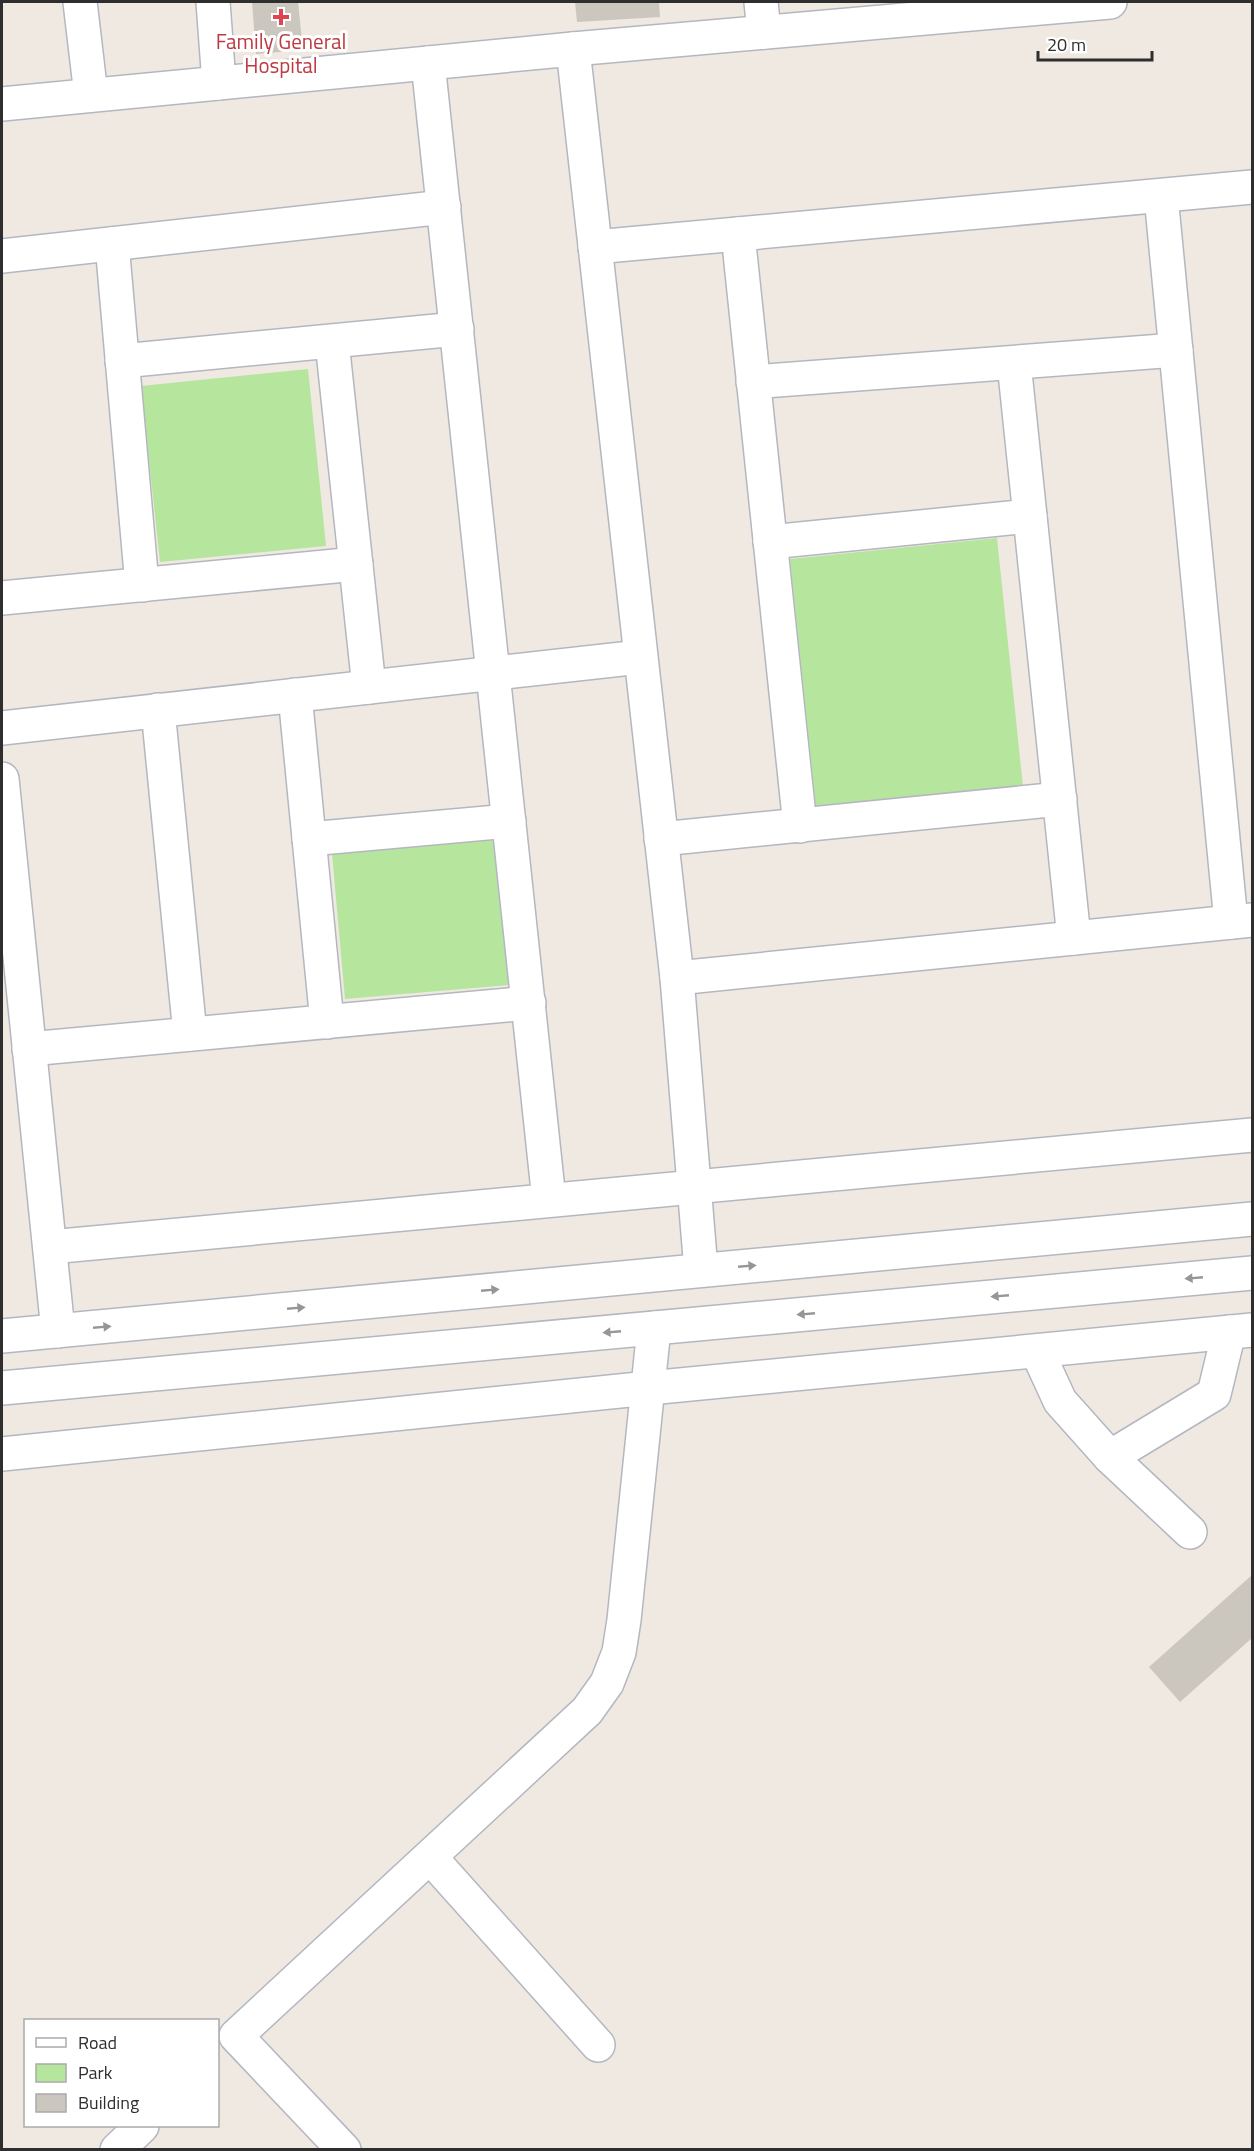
<svg xmlns="http://www.w3.org/2000/svg" width="1254" height="2151" font-family="'Titillium Web',sans-serif">
<style>
.green{fill:#b6e59e}
.building{fill:#cbc7bf}
.lines{fill:none;stroke-linecap:round;stroke-linejoin:round}
.minor-casing{stroke:#b4b7c1;stroke-width:36}
.minor{stroke:#fff;stroke-width:33}
.oneway{fill:#969696}
.health-dot{fill:#e0444e;stroke:#fff;stroke-width:2}
.labels{text-anchor:middle;dominant-baseline:central;stroke-width:6;stroke-linejoin:round;paint-order:stroke}
.health-label{font-size:21px;fill:#be3a42;stroke:#fff}
</style>
<rect width="100%" height="100%" fill="#efe9e1"/>
<g class="green">
<path d="M308 369 326 546 160 562 141 386Z"/>
<path d="M997 538 1023 787 816 808 790 559Z"/>
<path d="M495 840 509 985 345 999 332 854Z"/>
</g>
<g class="building">
<path d="M252 2H298L303 50 256 54Z"/>
<path d="M575 2H659L660 17 577 22Z"/>
<path d="M1252 1575V1638L1180 1702 1149 1667Z"/>
</g>
<g class="lines">
<defs>
<g id="minor">
<path d="M80 2 91 95"/>
<path d="M213 2 219 83"/>
<path d="M761 2 764 32"/>
<path d="M573 49 677 978 701 1270"/>
<path d="M428 63 549 1200"/>
<path d="M2 104 573 49 1110 2"/>
<path d="M1161 196 1231 922"/>
<path d="M738 234 800 826"/>
<path d="M112 244 142 585"/>
<path d="M595 247 1252 187"/>
<path d="M2 256 444 207"/>
<path d="M332 342 369 687"/>
<path d="M122 361 457 329"/>
<path d="M1014 363 1074 938"/>
<path d="M753 382 1176 350"/>
<path d="M770 542 1030 516"/>
<path d="M2 598 356 564"/>
<path d="M295 695 327 1022"/>
<path d="M158 710 190 1034"/>
<path d="M2 728 640 657"/>
<path d="M2 779 58 1331"/>
<path d="M309 839 509 821"/>
<path d="M661 839 1060 799"/>
<path d="M677 978 1252 920"/>
<path d="M29 1049 529 1003"/>
<path d="M50 1247 1252 1135"/>
<path d="M2 1336 1252 1219"/>
<path d="M1037 1351 1060 1401 1110 1457 1214 1394 1229 1332"/>
<path d="M2 1388 1252 1273"/>
<path d="M2 1454 649 1388 1252 1330"/>
<path d="M1110 1457 1190 1532"/>
<path d="M430 1857 598 2045"/>
<path d="M117 2150 142 2126"/>
<path d="M344 2150 236 2036 587 1711 607 1683 619 1652 624 1620 654 1328"/>
</g>
</defs>
<use href="#minor" class="minor-casing"/>
<use href="#minor" class="minor"/>
</g>
<defs><path id="oneway-solid" d="M-6-.8H1V-3.2L6.5 0L1 3.2V.8H-6Z" transform="scale(1.5)"/></defs>
<g class="oneway">
<use href="#oneway-solid" transform="translate(747 1266) rotate(-5)"/>
<use href="#oneway-solid" transform="translate(1194 1278) rotate(175)"/>
<use href="#oneway-solid" transform="translate(490 1290) rotate(-5)"/>
<use href="#oneway-solid" transform="translate(1000 1296) rotate(175)"/>
<use href="#oneway-solid" transform="translate(296 1308) rotate(-5)"/>
<use href="#oneway-solid" transform="translate(806 1314) rotate(175)"/>
<use href="#oneway-solid" transform="translate(102 1327) rotate(-5)"/>
<use href="#oneway-solid" transform="translate(612 1332) rotate(175)"/>
</g>
<path class="health-dot" d="M278 8h6v6h6v6h-6v6h-6v-6h-6v-6h6z"/>
<g class="labels">
<g class="health-label">
<text x="281" y="41">Family General<tspan x="281" dy="24">Hospital</tspan></text>
</g>
</g>
<rect width="1254" height="2151" fill="none" stroke="#2e2e2e" stroke-width="6"/>
<rect x="24" y="2019" width="195" height="108" fill="#ffffff" stroke="#ababab" stroke-width="1.5"/>
<rect x="36" y="2038" width="30" height="9" fill="#ffffff" stroke="#ababab" stroke-width="1.5"/>
<text x="78" y="2049" font-size="18" fill="#2e2e2e">Road</text>
<rect x="36" y="2064" width="30" height="18" fill="#b6e59e" stroke="#ababab" stroke-width="1.5"/>
<text x="78" y="2079" font-size="18" fill="#2e2e2e">Park</text>
<rect x="36" y="2094" width="30" height="18" fill="#cbc7bf" stroke="#ababab" stroke-width="1.5"/>
<text x="78" y="2109" font-size="18" fill="#2e2e2e">Building</text>
<path d="M1038 51v9h114v-9" fill="none" stroke="#2e2e2e" stroke-width="3"/>
<text x="1047" y="51" font-size="18" fill="#2e2e2e" stroke="#ffffff" stroke-width="4.5" paint-order="stroke">20 m</text>
</svg>
